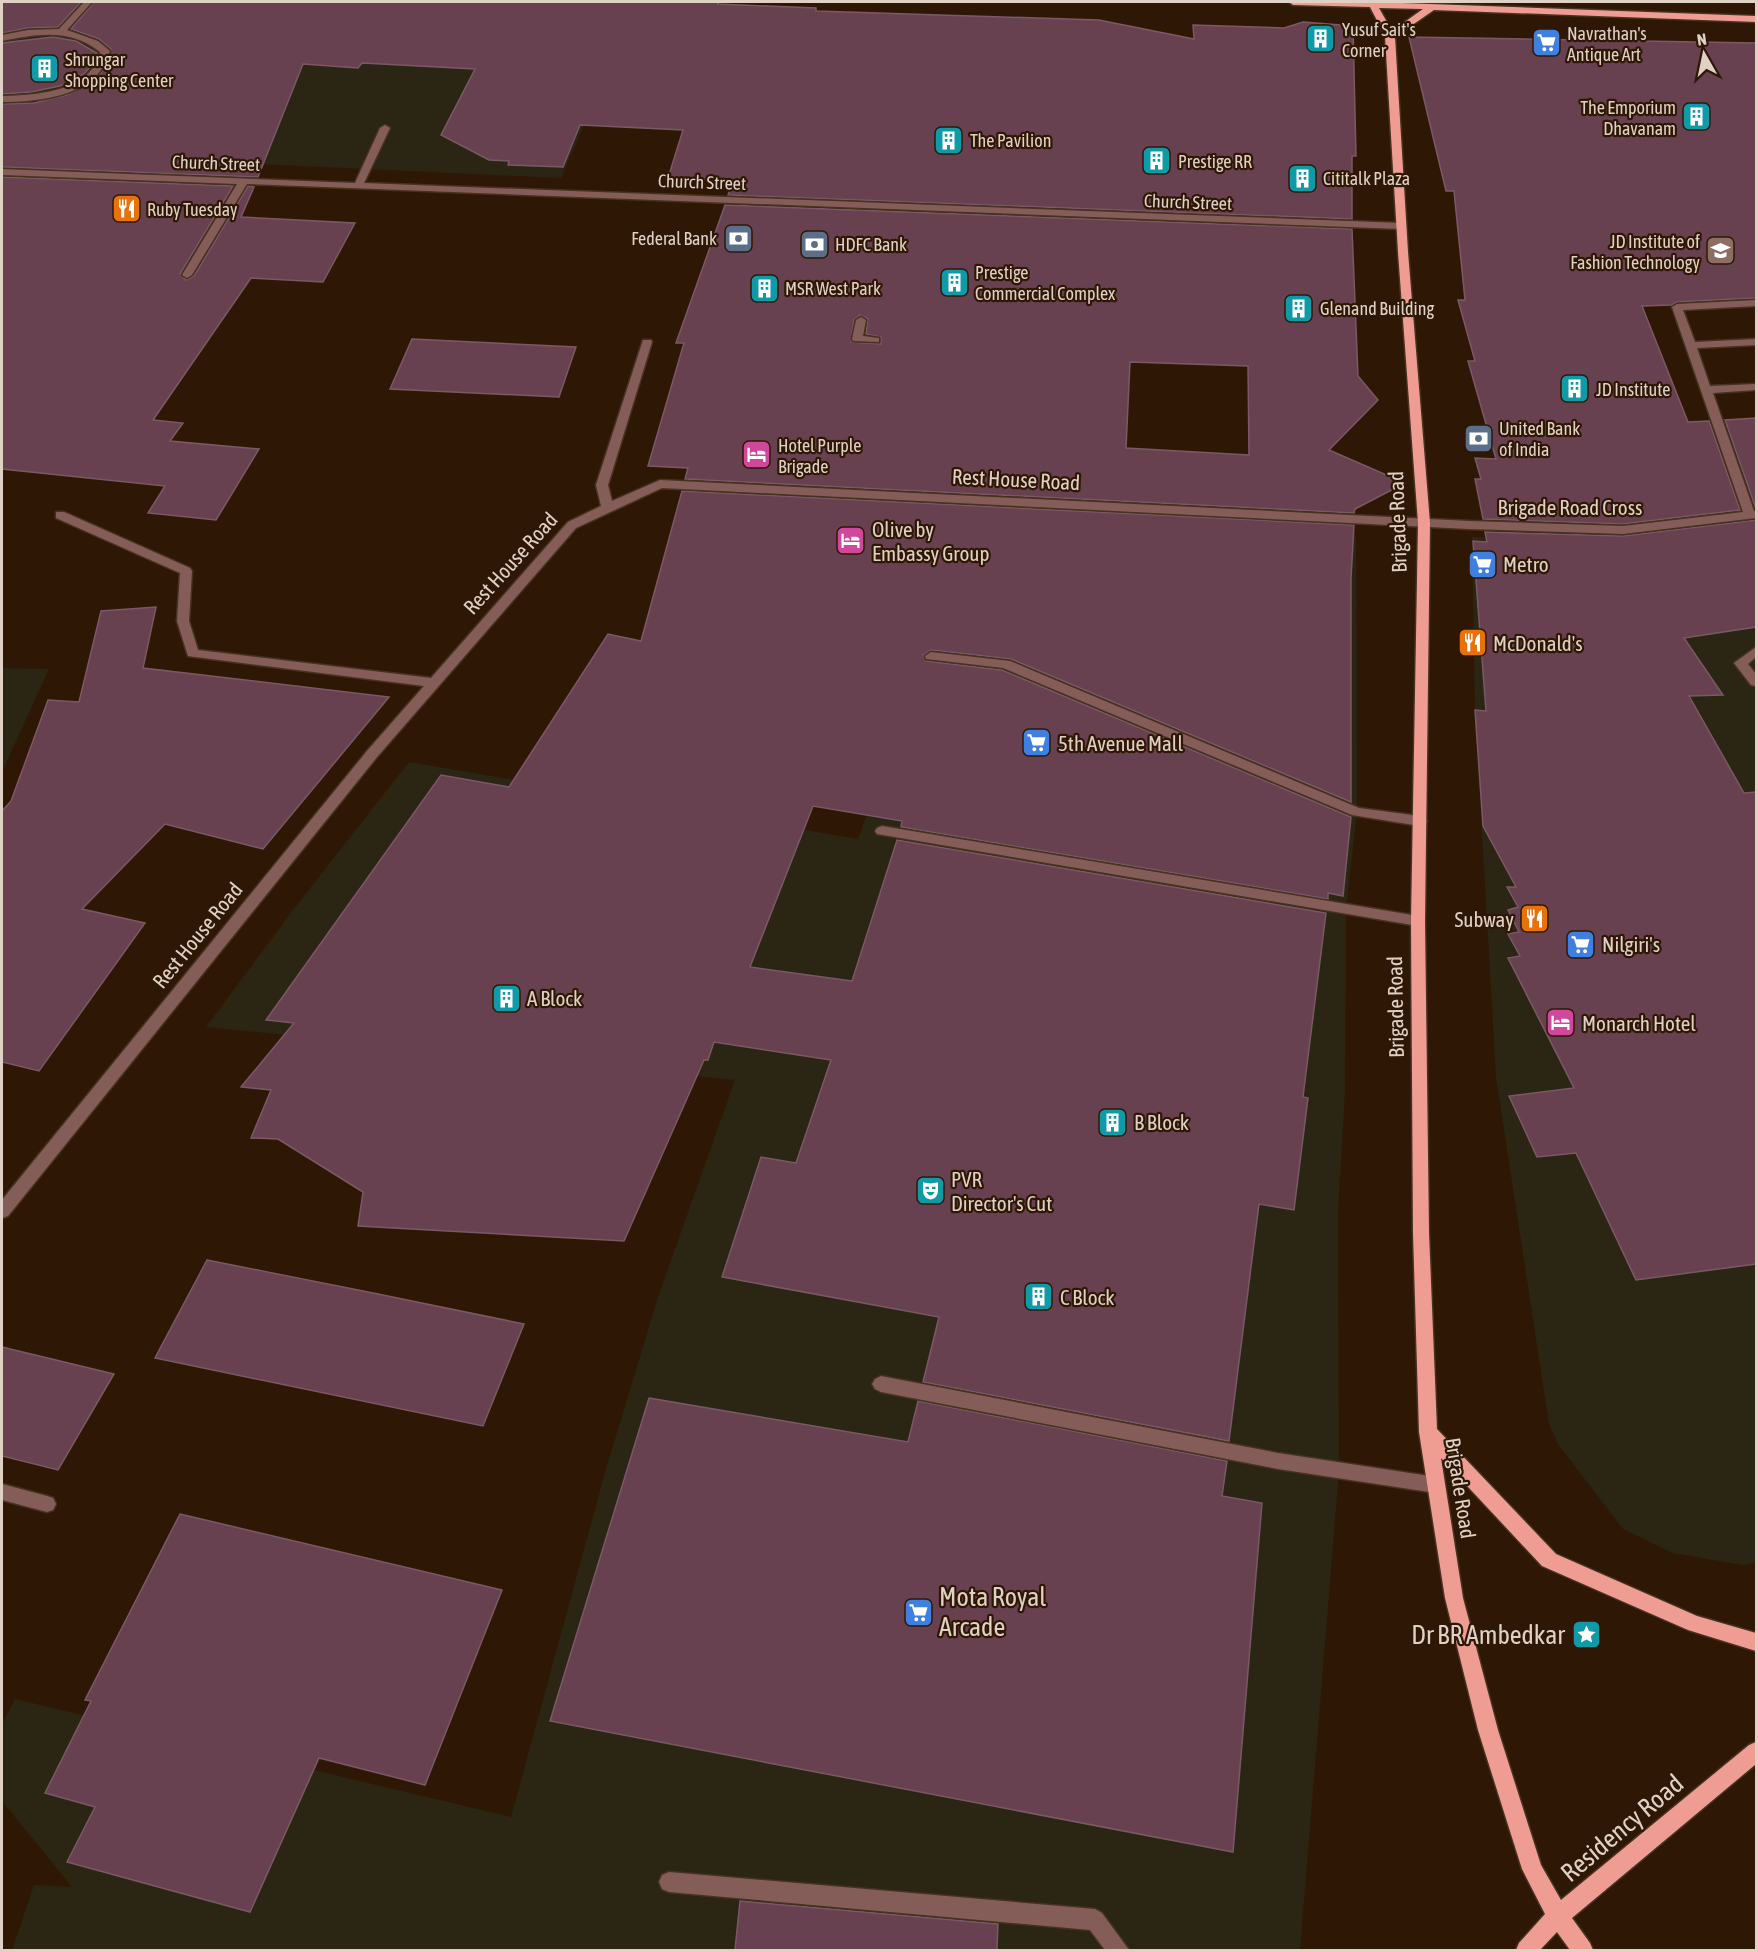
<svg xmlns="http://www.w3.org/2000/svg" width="1758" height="1952" font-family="'Asap Condensed',sans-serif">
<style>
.commercial{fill:#2b2514}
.building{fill:#684150;stroke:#7a5965;stroke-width:1.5;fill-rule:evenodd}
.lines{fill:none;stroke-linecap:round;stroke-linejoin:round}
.minor-casing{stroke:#473220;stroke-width:3}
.major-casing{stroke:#473220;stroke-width:3}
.minor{fill:#855d58;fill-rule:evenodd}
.major{fill:#ef9c92;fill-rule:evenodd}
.labels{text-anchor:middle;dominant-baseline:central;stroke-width:4.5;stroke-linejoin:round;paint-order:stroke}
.far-poi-label{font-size:18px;fill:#e0d1c5;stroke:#2e1805;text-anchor:start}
.far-street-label{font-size:18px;fill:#e0d1c5;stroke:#2e1805}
.street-label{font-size:21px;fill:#e0d1c5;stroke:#2e1805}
.poi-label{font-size:21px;fill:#e0d1c5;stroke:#2e1805;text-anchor:start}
.near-poi-label{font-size:26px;fill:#e0d1c5;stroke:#2e1805;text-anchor:start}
.near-street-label{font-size:26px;fill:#e0d1c5;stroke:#2e1805}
</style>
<rect width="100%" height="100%" fill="#2e1805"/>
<g class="commercial">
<path d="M2 2H631L586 114 584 126 561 178 2 152Z"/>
<path d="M809 504 1356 535 1357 812 1346 909 1345 1090 1338 1212 1339 1471 1300 1950H12L34 1885 72 1887 2 1801V1724L15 1699 511 1817 606 1469 658 1297 735 1080 206 1027 293 910 409 762 858 839 923 658Z"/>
<path d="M1756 522V1563L1743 1565 1673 1553 1623 1529 1558 1444 1549 1424 1496 1077 1475 710 1472 537 1628 539Z"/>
<path d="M2 668 49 669 2 772Z"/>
</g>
<g class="building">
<path d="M2 2H81L58 27 28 28 2 33Z"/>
<path d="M94 2H719L718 4 816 8V11L1099 20 1194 39 1193 25 1284 28 1303 22 1353 26 1356 156H1352V219L728 195 733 181 668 178 683 130 580 125 563 167 508 165 509 161 489 160 441 135 475 69 362 63 358 68 303 64 258 177 2 167V104L34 103 67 95 95 80 106 67 111 49 99 39 71 29Z"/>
<path d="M53 37 76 41 97 53 93 64 84 74 60 86 31 92 2 94V43Z"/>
<path d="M1409 37 1756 43V298L1677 302 1672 305 1642 306 1688 422 1709 421 1740 510 1623 524 1483 519 1475 479H1481L1475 458 1496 459 1468 361H1475L1458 300H1465L1454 191H1446Z"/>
<path d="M2 177 233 186 180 274 186 280 194 276 248 186 254 187 241 217 355 223 323 282 251 278 153 420 183 423 170 441 259 449 216 520 148 513 165 486 2 469Z"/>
<path d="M725 205 1352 229 1358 376 1378 400 1329 450 1405 483 1355 509 1354 513 685 479 688 468 648 466 684 343H676ZM860 315 868 319 866 334 881 337V344L851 342 854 320ZM1130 362 1248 366 1249 455 1126 448Z"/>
<path d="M412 339 576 347 559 397 390 389Z"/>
<path d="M1756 418V509L1725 420Z"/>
<path d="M682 491 1354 525 1351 578V802L1011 659 931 650 923 655 926 661 1002 670 1351 817 1343 896 1328 893V899L901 827 902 821 813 806 750 967 852 981 897 840 1326 913 1303 1097 1308 1098 1294 1210 1259 1204 1229 1441 923 1382 939 1317 722 1277 761 1157 796 1163 831 1060 714 1042 708 1060H704L624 1241 358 1226 363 1192 278 1139 251 1138 271 1090 241 1087 294 1023 266 1020 441 775 509 787 608 634 641 641Z"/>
<path d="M1756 520V627L1684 638 1723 695 1689 696 1744 793 1756 792V1264L1636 1280 1576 1153 1537 1157 1509 1096 1574 1088 1508 958 1520 956 1508 934 1519 932 1508 910 1518 907 1507 887H1516L1483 826 1475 710 1486 711 1473 541 1487 542 1485 532 1623 536Z"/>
<path d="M156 607 143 668 389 697 263 849 165 824 82 909 145 923 39 1071 2 1062V811L11 801 48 700 79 702 101 611Z"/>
<path d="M207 1260 373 1293 524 1324 483 1426 155 1358Z"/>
<path d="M2 1347 114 1374 58 1470 2 1456Z"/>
<path d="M649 1398 908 1442 918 1401 1227 1461 1222 1496 1262 1503 1233 1852 550 1721Z"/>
<path d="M180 1514 502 1590 425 1785 319 1758 250 1912 67 1862 95 1807 45 1793 91 1701 85 1700Z"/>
<path d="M740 1901 998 1924 997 1950H735Z"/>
</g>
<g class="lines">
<defs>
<g id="minor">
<path d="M84 2H92L67 30 98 41 110 51C99 96 40 102 2 102V96C37 95 91 92 100 52 70 28 37 34 2 41V35L28 30 59 29Z"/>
<path d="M385 125 390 128 364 183 1401 223 1406 226 1401 229 247 184 192 275 187 278 182 275 237 184 2 175V169L355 183 380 128Z"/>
<path d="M1756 300V306L1683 310 1695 342 1756 339V345L1697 348 1710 386 1756 384V390L1713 393 1754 511H1756V518L1623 534 1469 529 662 488 576 528 377 757 8 1216 2 1218V1200L367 751 424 686 188 656 177 621 180 573 56 518V512H64L190 568 192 571 189 621 198 650 431 678 568 522 601 506 596 485 643 340H651L652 342 608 485 612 501 660 480 1469 521 1623 526 1743 512 1672 307 1677 304Z"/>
<path d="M861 317 866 320 863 336 879 338V342L853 341 852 339 856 320Z"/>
<path d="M1756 647V657L1748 664 1756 674V686L1751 685 1734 663Z"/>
<path d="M931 652 1010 661 1359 808 1420 816 1427 821 1420 826 1352 815 1003 668 926 659 925 656Z"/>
<path d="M882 826 1418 916 1425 921 1418 926 877 834 875 831 877 828Z"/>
<path d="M881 1376 1278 1453 1436 1477 1442 1479 1445 1485 1442 1491 1436 1493 1278 1469 881 1392 875 1389 872 1384 875 1379Z"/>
<path d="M2 1484 47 1496 53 1498 56 1504 53 1510 47 1512 2 1500Z"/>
<path d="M669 1872 1095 1909 1102 1913 1129 1950H1105L1090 1930 669 1892 662 1889 659 1882 662 1875Z"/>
</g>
<path id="major" d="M1289 2H1375L1756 16V22L1434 10 1395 37 1408 252 1430 523 1425 921 1429 1233 1437 1429 1556 1554 1697 1616 1756 1633V1651L1688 1630 1542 1566 1441 1458 1463 1598 1498 1730 1541 1865 1561 1900 1749 1745 1756 1742V1764L1572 1918 1590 1943 1593 1950H1570L1557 1932 1540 1950H1516L1519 1943 1545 1914 1522 1869 1478 1730 1445 1598 1419 1432 1413 1233 1411 921 1418 523 1398 252 1385 36 1370 7 1293 5ZM1379 8 1423 9 1392 31Z"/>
</defs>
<use href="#minor" class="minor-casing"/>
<use href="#major" class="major-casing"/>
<use href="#minor" class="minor"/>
<use href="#major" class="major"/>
</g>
<defs>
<symbol id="building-square" viewBox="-11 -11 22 22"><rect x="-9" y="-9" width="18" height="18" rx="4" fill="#0f9aa8" stroke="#2e1805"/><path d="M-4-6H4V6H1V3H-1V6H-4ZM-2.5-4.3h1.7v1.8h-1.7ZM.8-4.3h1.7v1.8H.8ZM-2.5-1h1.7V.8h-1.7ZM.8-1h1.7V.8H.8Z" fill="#fff"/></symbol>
<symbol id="supermarket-square" viewBox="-11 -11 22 22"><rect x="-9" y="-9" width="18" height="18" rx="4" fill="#3f7fe0" stroke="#2e1805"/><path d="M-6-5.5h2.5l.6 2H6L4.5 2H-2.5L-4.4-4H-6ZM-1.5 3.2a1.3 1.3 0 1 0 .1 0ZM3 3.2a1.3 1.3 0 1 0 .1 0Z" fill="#fff"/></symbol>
<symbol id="restaurant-square" viewBox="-11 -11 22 22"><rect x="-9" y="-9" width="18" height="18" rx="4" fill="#e8710a" stroke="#2e1805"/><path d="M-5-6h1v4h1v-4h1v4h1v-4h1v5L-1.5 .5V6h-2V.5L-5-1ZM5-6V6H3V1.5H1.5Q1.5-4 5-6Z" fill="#fff"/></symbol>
<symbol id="bank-square" viewBox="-11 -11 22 22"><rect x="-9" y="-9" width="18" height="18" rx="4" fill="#5c6f8a" stroke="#2e1805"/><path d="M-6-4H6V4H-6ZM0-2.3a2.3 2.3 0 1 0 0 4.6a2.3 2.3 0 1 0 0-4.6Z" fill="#fff"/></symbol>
<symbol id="university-square" viewBox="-11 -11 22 22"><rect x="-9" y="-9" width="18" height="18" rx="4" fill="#8d6e63" stroke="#2e1805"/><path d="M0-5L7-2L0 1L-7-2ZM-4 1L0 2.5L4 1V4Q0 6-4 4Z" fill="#fff"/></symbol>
<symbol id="hotel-square" viewBox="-11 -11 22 22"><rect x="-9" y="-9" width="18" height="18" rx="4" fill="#d1479c" stroke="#2e1805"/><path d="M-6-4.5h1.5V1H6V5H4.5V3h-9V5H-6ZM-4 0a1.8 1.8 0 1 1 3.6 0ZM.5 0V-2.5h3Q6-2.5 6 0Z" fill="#fff"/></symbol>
<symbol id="theatre-square" viewBox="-11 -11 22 22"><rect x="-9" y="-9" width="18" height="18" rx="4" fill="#0f9aa8" stroke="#2e1805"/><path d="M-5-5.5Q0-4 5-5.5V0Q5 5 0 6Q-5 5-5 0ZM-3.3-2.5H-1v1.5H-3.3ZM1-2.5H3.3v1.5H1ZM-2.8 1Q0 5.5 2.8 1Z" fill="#fff"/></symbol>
<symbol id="sight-square" viewBox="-11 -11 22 22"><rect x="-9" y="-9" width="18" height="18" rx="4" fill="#0f9aa8" stroke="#2e1805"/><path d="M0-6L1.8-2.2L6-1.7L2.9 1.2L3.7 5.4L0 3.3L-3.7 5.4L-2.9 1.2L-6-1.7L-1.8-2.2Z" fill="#fff"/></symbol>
</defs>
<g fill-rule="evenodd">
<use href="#building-square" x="1304" y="22" width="33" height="33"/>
<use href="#supermarket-square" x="1530" y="26" width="33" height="33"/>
<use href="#building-square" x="28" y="52" width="33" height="33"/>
<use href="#building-square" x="1680" y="100" width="33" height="33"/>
<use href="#building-square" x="932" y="124" width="33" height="33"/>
<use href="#building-square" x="1140" y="144" width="33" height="33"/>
<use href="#building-square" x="1286" y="162" width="33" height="33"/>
<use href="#restaurant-square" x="110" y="192" width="33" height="33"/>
<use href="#bank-square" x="722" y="222" width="33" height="33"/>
<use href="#bank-square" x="798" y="228" width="33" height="33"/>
<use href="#university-square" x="1704" y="234" width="33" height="33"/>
<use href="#building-square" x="938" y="266" width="33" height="33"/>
<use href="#building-square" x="748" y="272" width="33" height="33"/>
<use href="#building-square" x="1282" y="292" width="33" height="33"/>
<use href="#building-square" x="1558" y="372" width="33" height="33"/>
<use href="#bank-square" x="1462" y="422" width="33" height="33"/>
<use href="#hotel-square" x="740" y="438" width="33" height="33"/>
<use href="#hotel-square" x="834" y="524" width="33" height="33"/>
<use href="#supermarket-square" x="1466" y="548" width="33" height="33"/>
<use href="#restaurant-square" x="1456" y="626" width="33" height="33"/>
<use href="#supermarket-square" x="1020" y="726" width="33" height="33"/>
<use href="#restaurant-square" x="1518" y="902" width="33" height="33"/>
<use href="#supermarket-square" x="1564" y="928" width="33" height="33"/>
<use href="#building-square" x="490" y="982" width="33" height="33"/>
<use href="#hotel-square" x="1544" y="1006" width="33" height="33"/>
<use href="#building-square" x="1096" y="1106" width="33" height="33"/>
<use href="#theatre-square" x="914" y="1174" width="33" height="33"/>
<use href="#building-square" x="1022" y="1280" width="33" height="33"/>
<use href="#supermarket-square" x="902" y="1596" width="33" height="33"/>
<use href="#sight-square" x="1570" y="1618" width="33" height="33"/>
</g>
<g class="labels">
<g class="far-poi-label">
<text x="1342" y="29">Yusuf Sait's<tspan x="1342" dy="21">Corner</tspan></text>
<text x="1567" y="33">Navrathan's<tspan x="1567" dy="21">Antique Art</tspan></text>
<text x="65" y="59">Shrungar<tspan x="65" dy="21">Shopping Center</tspan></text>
<text x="1676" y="107" text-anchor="end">The Emporium<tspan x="1676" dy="21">Dhavanam</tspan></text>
<text x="970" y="140">The Pavilion</text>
<text x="1178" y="161">Prestige RR</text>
<text x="1323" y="178">Cititalk Plaza</text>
<text x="147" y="209">Ruby Tuesday</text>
<text x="717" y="238" text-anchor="end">Federal Bank</text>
<text x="1700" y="241" text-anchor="end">JD Institute of<tspan x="1700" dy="21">Fashion Technology</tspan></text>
<text x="835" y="244">HDFC Bank</text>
<text x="975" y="272">Prestige<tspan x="975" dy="21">Commercial Complex</tspan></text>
<text x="785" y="288">MSR West Park</text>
<text x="1320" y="308">Glenand Building</text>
<text x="1596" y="389">JD Institute</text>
<text x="1499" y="428">United Bank<tspan x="1499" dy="21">of India</tspan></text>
<text x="778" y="445">Hotel Purple<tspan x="778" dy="21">Brigade</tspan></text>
</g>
<g class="far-street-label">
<text transform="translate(216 163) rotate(2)">Church Street</text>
<text transform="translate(702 182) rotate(2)">Church Street</text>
<text transform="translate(1188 202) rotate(2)">Church Street</text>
</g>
<g class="street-label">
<text transform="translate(1016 479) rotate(3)">Rest House Road</text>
<text x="1570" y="507">Brigade Road Cross</text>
<text transform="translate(1397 522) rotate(-92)">Brigade Road</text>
<text transform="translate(510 563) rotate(-48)">Rest House Road</text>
<text transform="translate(197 935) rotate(-51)">Rest House Road</text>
<text transform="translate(1395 1007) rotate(-91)">Brigade Road</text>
<text transform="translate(1461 1488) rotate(81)">Brigade Road</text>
</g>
<g class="poi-label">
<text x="872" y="529">Olive by<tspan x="872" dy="24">Embassy Group</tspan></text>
<text x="1503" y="564">Metro</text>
<text x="1493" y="643">McDonald's</text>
<text x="1058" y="743">5th Avenue Mall</text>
<text x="1514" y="919" text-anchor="end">Subway</text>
<text x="1602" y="944">Nilgiri's</text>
<text x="527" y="998">A Block</text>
<text x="1582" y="1023">Monarch Hotel</text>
<text x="1134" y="1122">B Block</text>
<text x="951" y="1179">PVR<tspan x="951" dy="24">Director's Cut</tspan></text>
<text x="1060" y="1297">C Block</text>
</g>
<g class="near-poi-label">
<text x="939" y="1597">Mota Royal<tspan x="939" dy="30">Arcade</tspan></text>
<text x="1565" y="1635" text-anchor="end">Dr BR Ambedkar</text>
</g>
<g class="near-street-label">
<text transform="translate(1622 1828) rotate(-40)">Residency Road</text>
</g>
</g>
<rect width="1758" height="1952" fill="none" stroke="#e0d1c5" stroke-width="6"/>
<g transform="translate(1704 54) rotate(351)" stroke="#2e1805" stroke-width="4.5" paint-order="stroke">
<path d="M0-4.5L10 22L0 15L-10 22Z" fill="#e0d1c5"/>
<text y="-9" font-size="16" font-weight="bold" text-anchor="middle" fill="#e0d1c5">N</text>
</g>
</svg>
